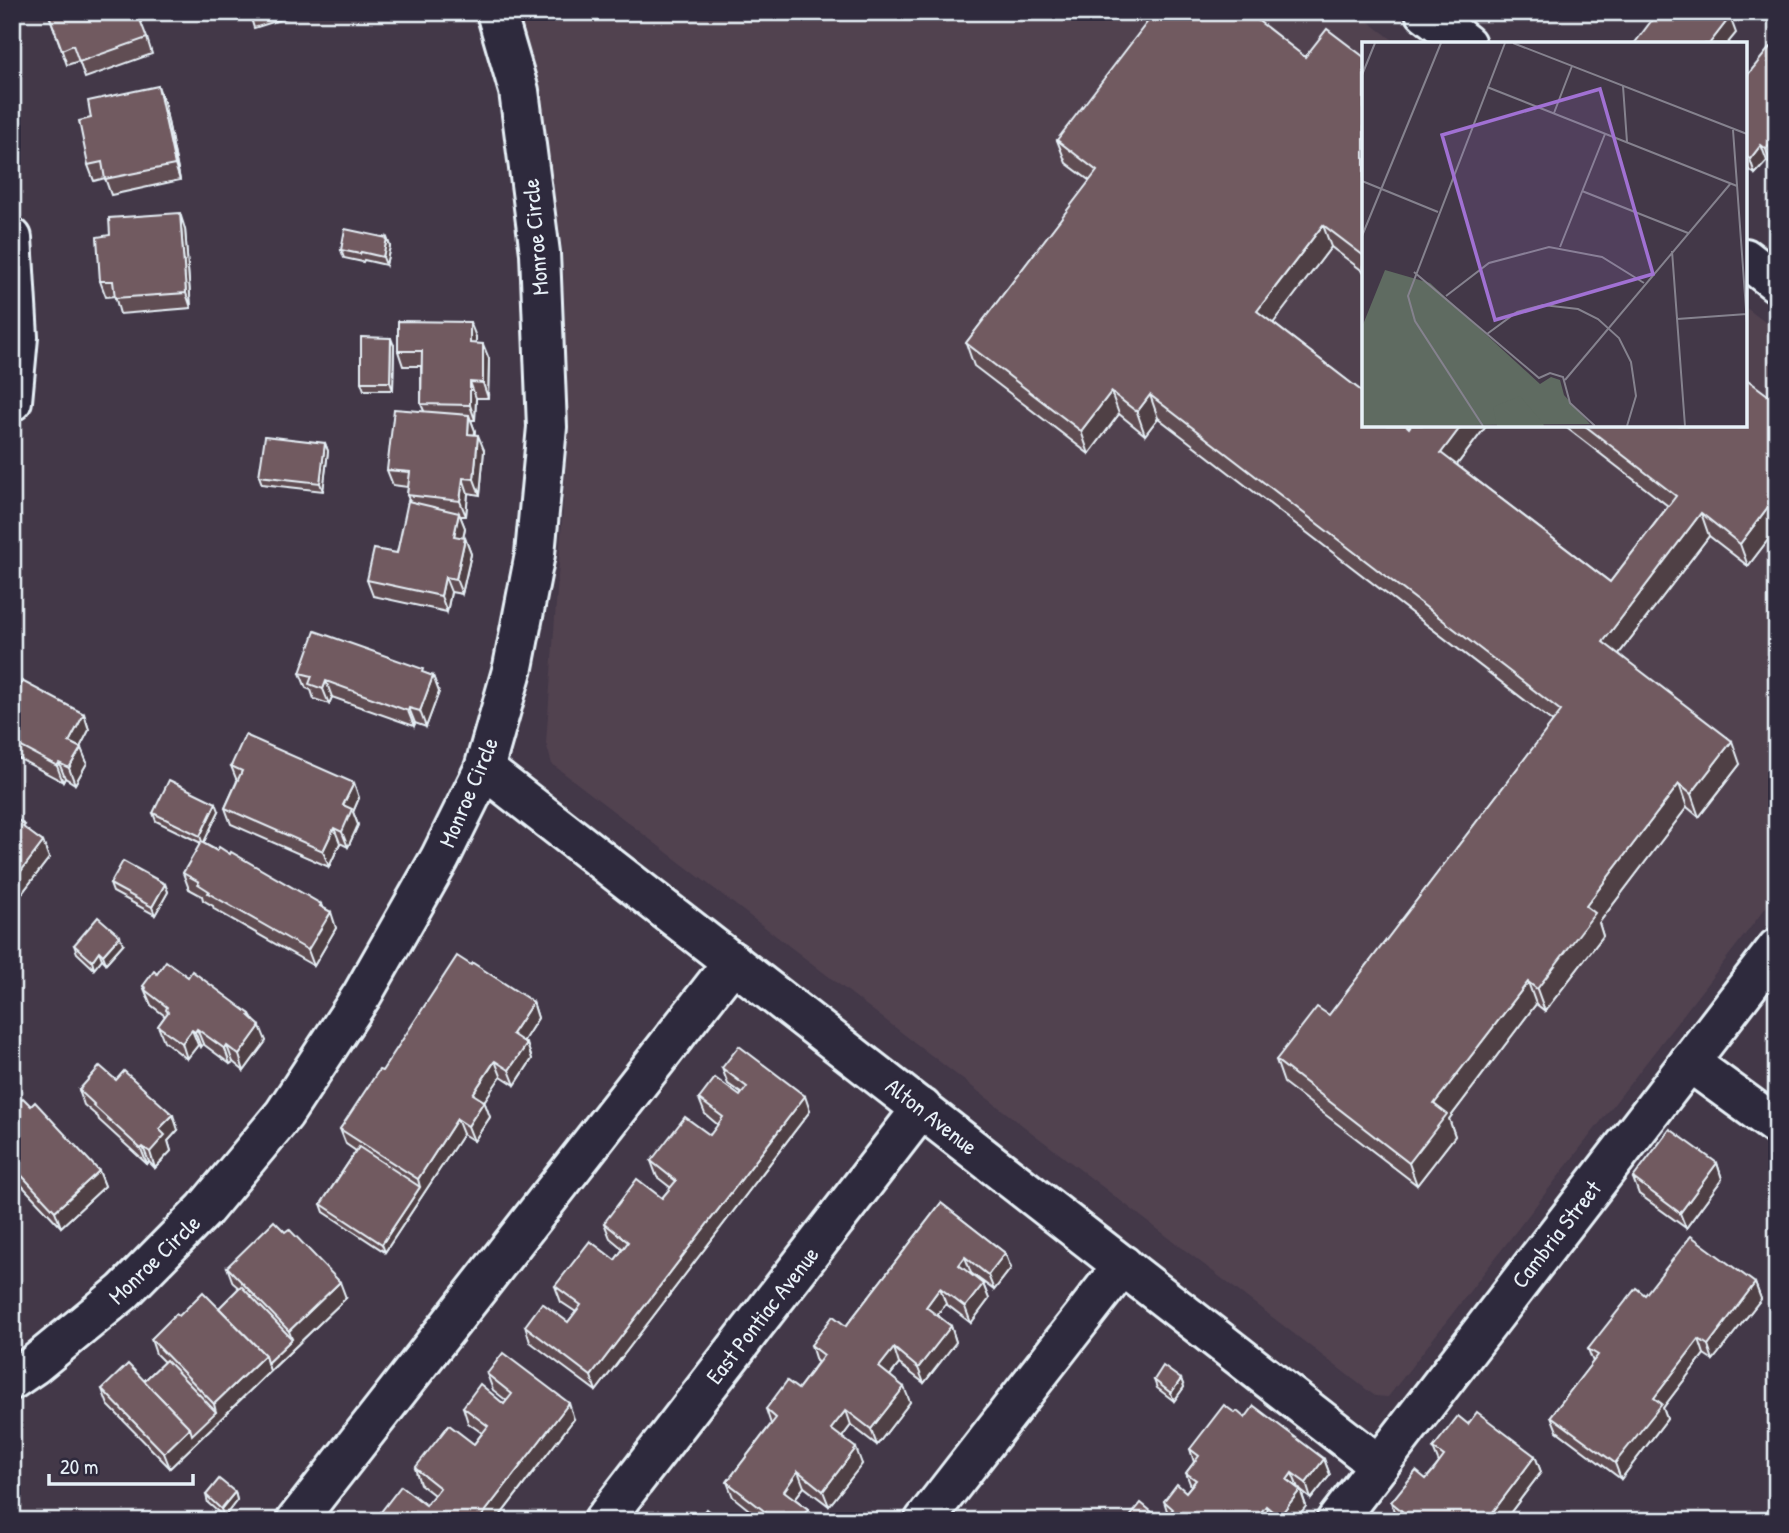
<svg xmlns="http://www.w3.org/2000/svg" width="1789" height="1533" font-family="'Patrick Hand',sans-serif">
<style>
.built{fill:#514250}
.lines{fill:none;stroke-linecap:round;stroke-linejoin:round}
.minor-casing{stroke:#e8f1f8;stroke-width:44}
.minor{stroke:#2f2a3d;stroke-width:38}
.wall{fill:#614d53;stroke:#e8f1f8;stroke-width:2}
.shaded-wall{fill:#4f3f44;stroke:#e8f1f8;stroke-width:2}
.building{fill:#715a61;stroke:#e8f1f8;stroke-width:2}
.labels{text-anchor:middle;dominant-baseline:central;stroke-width:5;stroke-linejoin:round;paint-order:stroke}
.street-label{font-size:23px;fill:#e8f1f8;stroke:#2f2a3d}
.inset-road{fill:none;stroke:#85828e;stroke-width:2}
.view{fill:#a171d3;fill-opacity:0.15;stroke:#a171d3;stroke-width:3.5}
.inset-edge{fill:none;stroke:#e8f1f8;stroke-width:3.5}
</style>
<rect width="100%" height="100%" fill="#433848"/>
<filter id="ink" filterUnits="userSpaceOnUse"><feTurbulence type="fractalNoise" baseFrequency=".0143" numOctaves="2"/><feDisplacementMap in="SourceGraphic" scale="14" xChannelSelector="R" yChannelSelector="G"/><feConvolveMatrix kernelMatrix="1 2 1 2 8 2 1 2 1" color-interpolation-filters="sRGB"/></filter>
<g filter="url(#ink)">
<path class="built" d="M519 12H1356L1398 44H1364V425H1745V307L1777 331V893L1388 1397 1375 1396 552 764 546 743 568 437 563 253 540 92Z"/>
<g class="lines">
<defs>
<g id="minor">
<path d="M1425 12 1466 44"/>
<path d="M12 238 18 337 12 401"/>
<path d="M1745 258 1777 283"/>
<path d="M484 769 1379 1465"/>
<path d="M1689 1062 1777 1126"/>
<path d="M12 1380 34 1365 123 1292 205 1209 284 1114 362 995 440 858 484 769 513 667 535 554 547 427 540 253 519 91 496 12"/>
<path d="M296 1521 733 962"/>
<path d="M603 1521 922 1108"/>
<path d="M924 1521 1123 1265"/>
<path d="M1336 1521 1777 948"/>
</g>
</defs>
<use href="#minor" class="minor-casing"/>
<use href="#minor" class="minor"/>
</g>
<g class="wall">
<path d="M48 12 147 38 152 54 85 78 79 61 67 65Z"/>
<path d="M249 12H305L254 28Z"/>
<path d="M1777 42V158L1771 165 1767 161 1755 174 1745 167V78Z"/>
<path d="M1305 57H1364V272L1331 247 1273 323 1409 428 1411 425H1487L1457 465 1610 582 1668 506 1563 425H1745L1777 402V528L1748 566 1709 536 1619 654 1740 764 1699 817 1687 807 1599 923 1603 936 1545 1011 1536 1004 1449 1119 1455 1136 1417 1185 1284 1083 1276 1060 1329 1015 1553 722 1158 418 1145 435 1119 414 1089 454 974 366 966 343 1090 181 1066 163 1057 140Z"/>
<path d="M164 102 180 180 111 195 105 178 94 181 88 165 91 118Z"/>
<path d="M185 229 191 308 120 314 115 296 106 297 100 281Z"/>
<path d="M387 238 390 246 386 265 364 260 363 262 344 258 341 250Z"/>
<path d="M476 337V343L489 359 488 398H476L475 420H471L475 431 474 435 484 450 480 495 468 493 466 516H460L465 528 463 538H465L471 554 462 594 451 592 447 612 373 596 367 580 397 553 410 502 407 495 408 487 393 485 387 470 424 411 421 404V366H403L398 351Z"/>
<path d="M394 346 393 390H364L361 382Z"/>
<path d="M325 443 328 451 323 491 262 484 259 476Z"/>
<path d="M300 673H424L433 676 439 692 426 727 415 723 414 726 332 697 329 704 314 699 311 690 306 688Z"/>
<path d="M12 680 84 714 89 730 80 747 87 763 75 784 65 778 63 782 12 755Z"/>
<path d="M231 766 354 783 359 798 353 812 358 825 348 847 340 843 329 867 231 824 225 808 237 781Z"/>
<path d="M219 811 203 843 322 907 336 928 314 966 214 909 213 906 203 900 202 896 189 889 183 873 201 843 156 821 153 813Z"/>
<path d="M12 816 26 830 43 842 49 858 16 901 12 898Z"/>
<path d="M110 884H165L168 892 155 915 113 892Z"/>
<path d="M123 944 106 963 102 959 94 969 77 953 74 945Z"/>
<path d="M471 965 533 1002 538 1018 523 1041 527 1044 532 1059 515 1085 501 1076 500 1077 484 1101 490 1117 474 1141 463 1134 385 1252 324 1212 321 1204 356 1151 346 1144 340 1129Z"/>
<path d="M157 974 188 977 250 1014 266 1041 244 1071 233 1062 230 1064 203 1044 201 1047 198 1045 187 1059 164 1041 158 1026 165 1016 151 1005 143 986Z"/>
<path d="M722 1068 810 1111 596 1391 530 1342 525 1326 568 1322 576 1312 561 1302 555 1286 615 1260 623 1249 610 1238 604 1223 662 1198 671 1188 657 1177 651 1161 710 1135 718 1125 705 1114 699 1099 740 1096 742 1094 728 1084Z"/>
<path d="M79 1090 178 1130 168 1141 171 1151 155 1168 149 1162 147 1164 99 1120 98 1117 84 1105Z"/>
<path d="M31 1106 99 1171 105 1186 61 1227 12 1175V1107Z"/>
<path d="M1717 1163 1722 1179 1686 1228 1639 1194 1633 1178Z"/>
<path d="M941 1203 1005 1253 1011 1268 994 1290 971 1273 970 1274 983 1284 989 1299 971 1323 946 1304 937 1315 951 1326 956 1342 924 1383 899 1364 890 1376 910 1402 877 1445 851 1425 842 1437 862 1464 829 1506 804 1487 795 1499 808 1509 812 1521H763L733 1497 727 1482 771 1424 766 1409 798 1389 818 1362 816 1361 811 1345 846 1326Z"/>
<path d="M227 1267 346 1298 170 1468 108 1405 102 1389 144 1381 164 1362 156 1354 151 1339 179 1316 219 1308 239 1288 233 1283Z"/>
<path d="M1755 1283 1761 1299 1713 1360 1704 1354 1663 1408 1667 1419 1621 1479 1557 1431 1551 1416 1593 1362 1588 1349 1645 1295Z"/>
<path d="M487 1374 574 1419 496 1521H374L426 1505 434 1495 420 1484 415 1468 474 1444 482 1433 468 1423 463 1407 504 1404 507 1401 493 1390Z"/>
<path d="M1181 1379 1184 1387 1174 1401 1157 1388 1154 1380Z"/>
<path d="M1235 1413 1324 1459 1330 1475 1311 1499 1301 1491 1306 1506 1294 1521H1130L1129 1518 1163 1521 1168 1514 1164 1501 1186 1492 1191 1486 1186 1473 1194 1462 1190 1449Z"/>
<path d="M1468 1424 1535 1456 1541 1472 1504 1521H1394L1396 1518 1391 1502 1426 1479 1439 1463 1433 1448Z"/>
<path d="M235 1492 237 1500 224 1517 208 1503 206 1495Z"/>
</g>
<g class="shaded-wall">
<path d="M1730 17 1736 33 1727 44H1709Z"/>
<path d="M158 86 164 102 180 180 175 165Z"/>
<path d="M1777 135V158L1771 165 1766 149Z"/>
<path d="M1761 145 1767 161 1755 174 1750 159Z"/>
<path d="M180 213 185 229 191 308 186 293Z"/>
<path d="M1323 225 1331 247 1265 334 1257 311Z"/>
<path d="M387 238 390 246 386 265 383 257Z"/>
<path d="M470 322 476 337V359L470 343Z"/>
<path d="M391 338 394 346 393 390 390 382Z"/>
<path d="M483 344 489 359 488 398 483 383Z"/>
<path d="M470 382 476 398 475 420 470 405Z"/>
<path d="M1111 392 1119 414 1089 454 1081 431Z"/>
<path d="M1150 395 1158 418 1145 435 1137 412Z"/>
<path d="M469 415 475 431 473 450 468 434Z"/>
<path d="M1462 425H1487L1449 475 1441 453Z"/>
<path d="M478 435 484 450 480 495 474 479Z"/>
<path d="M325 443 328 451 323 491 320 483Z"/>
<path d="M463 478 468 493 466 516 460 501Z"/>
<path d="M1777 495V528L1748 566 1740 544Z"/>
<path d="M459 513 465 528 460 551 454 536Z"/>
<path d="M1701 513 1709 536 1611 664 1603 642Z"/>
<path d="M465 538 471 554 462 594 456 579Z"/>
<path d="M445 577 451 592 447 612 441 596Z"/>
<path d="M433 676 439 692 426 727 420 711Z"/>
<path d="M326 681 332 697 329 704 323 689Z"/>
<path d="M409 708 415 723 414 726 408 711Z"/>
<path d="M84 714 89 730 75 757 69 742Z"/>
<path d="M1732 741 1740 764 1699 817 1691 794Z"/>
<path d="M81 748 87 763 75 784 69 768Z"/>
<path d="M59 763 65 778 63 782 57 766Z"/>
<path d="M354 783 359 798 353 812 358 825 348 847 342 832 343 805Z"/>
<path d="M1679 784 1687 807 1599 923 1603 936 1545 1011 1537 989 1586 906Z"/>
<path d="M216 803 219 811 203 844 200 836Z"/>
<path d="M334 828 340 843 329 867 323 851Z"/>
<path d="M43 842 49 858 16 901 12 889V883Z"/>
<path d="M165 884 168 892 155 915 152 907Z"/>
<path d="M321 904 327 919 331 912 336 928 314 966 308 950Z"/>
<path d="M120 936 123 944 106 963 103 955Z"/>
<path d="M99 951 102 959 94 969 92 961Z"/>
<path d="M1528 982 1536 1004 1449 1119 1455 1136 1417 1185 1409 1163 1434 1104Z"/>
<path d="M533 1002 538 1018 518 1050 512 1034Z"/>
<path d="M260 1026 266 1041 244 1071 239 1055Z"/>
<path d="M197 1029 203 1044 201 1047 195 1032Z"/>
<path d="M192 1030 198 1045 187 1059 182 1043Z"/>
<path d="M527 1044 532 1059 515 1085 509 1070Z"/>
<path d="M227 1046 233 1062 230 1064 225 1049Z"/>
<path d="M495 1061 501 1076 479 1109 473 1094Z"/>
<path d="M805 1096 810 1111 596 1391 591 1376Z"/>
<path d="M484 1101 490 1117 474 1141 468 1126Z"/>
<path d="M173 1115 178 1130 168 1141 171 1151 155 1168 150 1152 159 1129Z"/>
<path d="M457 1119 463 1134 385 1252 382 1244 420 1187 418 1179Z"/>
<path d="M143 1147 149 1162 147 1164 141 1149Z"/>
<path d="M1717 1163 1722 1179 1686 1228 1680 1213Z"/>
<path d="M99 1171 105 1186 61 1227 55 1211Z"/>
<path d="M1005 1253 1011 1268 994 1290 988 1275Z"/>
<path d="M965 1257 971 1273 965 1281 959 1265Z"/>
<path d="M340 1282 346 1298 270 1371 267 1363 292 1339 289 1331Z"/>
<path d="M1755 1283 1761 1299 1713 1360 1708 1345Z"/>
<path d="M983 1284 989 1299 971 1323 965 1307Z"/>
<path d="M940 1288 946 1304 931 1322 926 1307Z"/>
<path d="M951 1326 956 1342 924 1383 918 1368Z"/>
<path d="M1699 1339 1704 1354 1663 1408 1667 1419 1621 1479 1615 1463 1654 1398Z"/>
<path d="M894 1348 899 1364 884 1383 879 1367Z"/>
<path d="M265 1355 270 1371 170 1468 164 1453 190 1428 216 1412 214 1404Z"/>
<path d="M1181 1379 1184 1387 1174 1401 1171 1393Z"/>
<path d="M904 1387 910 1402 877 1445 871 1429Z"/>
<path d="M569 1403 574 1419 496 1521H478Z"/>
<path d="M846 1410 851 1425 837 1444 831 1429Z"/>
<path d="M856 1448 862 1464 829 1506 823 1491Z"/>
<path d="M1535 1456 1541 1472 1504 1521H1486Z"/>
<path d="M1324 1459 1330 1475 1311 1499 1306 1483Z"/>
<path d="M798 1471 804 1487 789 1506 784 1491Z"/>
<path d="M1292 1473 1298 1488 1287 1480Z"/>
<path d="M1300 1490 1306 1506 1294 1521H1281L1279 1517Z"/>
<path d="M235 1492 237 1500 224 1517 221 1509Z"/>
<path d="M1266 1506 1271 1521H1260L1258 1516Z"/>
<path d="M808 1509 812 1521H799Z"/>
</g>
<g class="building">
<path d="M48 12H137L147 38 79 62 73 45 62 50Z"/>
<path d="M249 12H277L251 20Z"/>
<path d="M1155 12H1247L1305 57 1327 29 1364 57V256L1323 225 1257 311 1364 393V425H1406L1409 428 1411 425H1462L1441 453 1610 582 1676 496 1584 425H1745V378L1777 402V495L1740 544 1701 513 1603 642 1732 741 1691 794 1679 784 1586 906 1595 913 1537 989 1528 982 1434 1104 1447 1114 1409 1163 1276 1060 1317 1007 1329 1015 1561 711 1150 395 1137 412 1111 392 1081 431 966 343 1097 171 1057 140Z"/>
<path d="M1658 12H1724L1730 17 1709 44H1634Z"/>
<path d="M1777 42V135L1766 149 1761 145 1750 159 1745 156V78L1770 47 1772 48Z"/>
<path d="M158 86 175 165 105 179 102 162 88 165 79 121 91 118 88 101Z"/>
<path d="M180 213 186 293 115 298 113 281H100L97 237 110 235 109 218Z"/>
<path d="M345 229 387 238 383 257 361 252 360 254 341 250Z"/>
<path d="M398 321 470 322V343L483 344V383L470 382V405L421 404 422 351H398Z"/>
<path d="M361 337 391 338 390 382H361Z"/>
<path d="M394 409 469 415 468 434 478 435 474 479 463 478 460 501 407 495 410 472 387 470Z"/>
<path d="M265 436 325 443 320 483 259 476Z"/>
<path d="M408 501 459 513 454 536 465 538 456 579 445 577 441 596 367 580 374 549 397 553Z"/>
<path d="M315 631 423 669 422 672 433 676 420 711 409 708 408 711 326 681 323 689 309 684 312 676 300 673Z"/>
<path d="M12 680 21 685 22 681 84 714 69 742 81 748 69 768 59 763 57 766 12 742Z"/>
<path d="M245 735 354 783 343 805 352 809 342 832 334 828 323 851 225 808 242 771 231 766Z"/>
<path d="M169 780 216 803 200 836 153 813Z"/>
<path d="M12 816 25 825 23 827 43 842 12 883Z"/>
<path d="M201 842 217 851 219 847 230 854 231 852 321 904 320 906 331 912 308 950 208 893 209 891 198 884 199 882 183 873Z"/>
<path d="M123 861 165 884 152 907 110 884Z"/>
<path d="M98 917 120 936 103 955 99 951 92 961 74 945Z"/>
<path d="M457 956 471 965 473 963 533 1002 512 1034 527 1044 509 1070 495 1061 494 1062 473 1094 484 1101 468 1126 457 1119 418 1179 340 1129 379 1070 382 1071Z"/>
<path d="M166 961 188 977 192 971 250 1014 249 1016 260 1026 239 1055 227 1046 225 1049 197 1029 195 1032 192 1030 182 1043 158 1026 168 1012 166 1010 167 1007 145 990 146 988 143 986 154 971 157 974Z"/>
<path d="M739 1046 805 1096 591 1376 525 1326 542 1303 568 1322 581 1305 555 1286 590 1241 615 1260 628 1242 604 1223 637 1179 662 1198 676 1181 651 1161 685 1117 710 1135 716 1127 723 1117 699 1099 715 1078 740 1096 747 1087 722 1068Z"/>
<path d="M100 1066 116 1080 124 1071 173 1115 159 1129 165 1135 150 1152 143 1147 141 1149 93 1105 94 1104 79 1090Z"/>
<path d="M23 1098 31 1106 35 1102 99 1171 55 1211 12 1165V1107Z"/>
<path d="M1670 1129 1717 1163 1680 1213 1633 1178Z"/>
<path d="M359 1147 420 1187 382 1244 321 1204Z"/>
<path d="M941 1203 1005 1253 988 1275 965 1257 959 1265 983 1284 965 1307 940 1288 926 1307 951 1326 918 1368 894 1348 879 1367 904 1387 871 1429 846 1410 831 1429 856 1448 823 1491 798 1471 784 1491 808 1509 799 1521H777L727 1482 776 1418 766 1409 787 1381 798 1389 824 1355 811 1345 833 1316 846 1326Z"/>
<path d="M274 1221 285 1232 289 1229 340 1282 289 1331 227 1267Z"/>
<path d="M1691 1236 1755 1283 1708 1345 1699 1339 1654 1398 1662 1404 1615 1463 1551 1416 1598 1355 1588 1349 1636 1288 1645 1295Z"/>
<path d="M241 1286 292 1339 267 1363 265 1355 219 1308Z"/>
<path d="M203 1292 265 1355 214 1404 151 1339 176 1314 179 1316Z"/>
<path d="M503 1353 569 1403 478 1521H374L401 1486 426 1505 440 1488 415 1468 449 1425 474 1444 488 1426 463 1407 480 1384 504 1404 512 1394 487 1374Z"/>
<path d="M166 1360 216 1412 192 1435 190 1428 144 1381Z"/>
<path d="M128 1364 190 1428 164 1453 102 1389Z"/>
<path d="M1163 1366 1181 1379 1171 1393 1154 1380Z"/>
<path d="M1224 1405 1235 1413 1237 1411 1245 1418 1254 1406 1324 1459 1306 1483 1292 1473 1287 1480 1300 1490 1279 1517 1266 1506 1258 1516 1264 1521H1133L1129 1518 1141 1503 1163 1521 1173 1509 1164 1501 1177 1484 1186 1492 1196 1480 1186 1473 1199 1456 1190 1449Z"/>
<path d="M1477 1412 1535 1456 1486 1521H1394L1402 1511 1391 1502 1416 1471 1426 1479 1433 1471 1444 1456 1433 1448 1458 1416 1468 1424Z"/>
<path d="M219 1479 235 1492 221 1509 206 1495Z"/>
<path d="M706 1509 721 1521H697Z"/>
</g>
</g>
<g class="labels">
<g class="street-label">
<text transform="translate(535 237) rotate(-95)">Monroe Circle</text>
<text transform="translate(468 792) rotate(-67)">Monroe Circle</text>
<text transform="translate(932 1116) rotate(38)">Alton Avenue</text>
<text transform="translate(1556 1234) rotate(-52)">Cambria Street</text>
<text transform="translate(154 1259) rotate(-44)">Monroe Circle</text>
<text transform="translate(762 1315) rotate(-52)">East Pontiac Avenue</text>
</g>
</g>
<g transform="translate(1362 42)">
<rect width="385" height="385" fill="#433848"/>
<path d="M23 228 68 241 178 342 189 335 198 338 202 353 228 382 0 384V285Z" fill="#5f6b61"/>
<path d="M158 354 181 381 182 384H135L131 365Z" fill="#5f6b61"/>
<path class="inset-road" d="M151 1 385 92M0 33 13 1M261 44 265 100M125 45 375 144M192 71 210 24M371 88 385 281M0 139 76 170M220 149 326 191M0 194 79 1M198 205 243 92M310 209 323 384M52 230 177 336 188 331 201 335 208 361 233 384M84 254 127 221 187 205 240 215 282 241M315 277 385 272M125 292 155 270 181 263 216 267 236 277 257 296 269 320 274 354 265 384M203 338 369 141M121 384 53 279 46 254 143 1"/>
<path class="view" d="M238 47 291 232 133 278 80 93Z"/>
<rect width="385" height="385" class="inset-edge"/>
</g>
<rect width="1789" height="1533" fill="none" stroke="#2f2a3d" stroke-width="42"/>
<rect x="21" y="21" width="1747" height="1491" fill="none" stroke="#e8f1f8" stroke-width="2.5" filter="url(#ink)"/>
<path d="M49 1474v10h144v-10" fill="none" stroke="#e8f1f8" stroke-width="3.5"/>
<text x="60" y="1474" font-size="21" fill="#e8f1f8" stroke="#2f2a3d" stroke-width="5" paint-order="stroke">20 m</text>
</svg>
